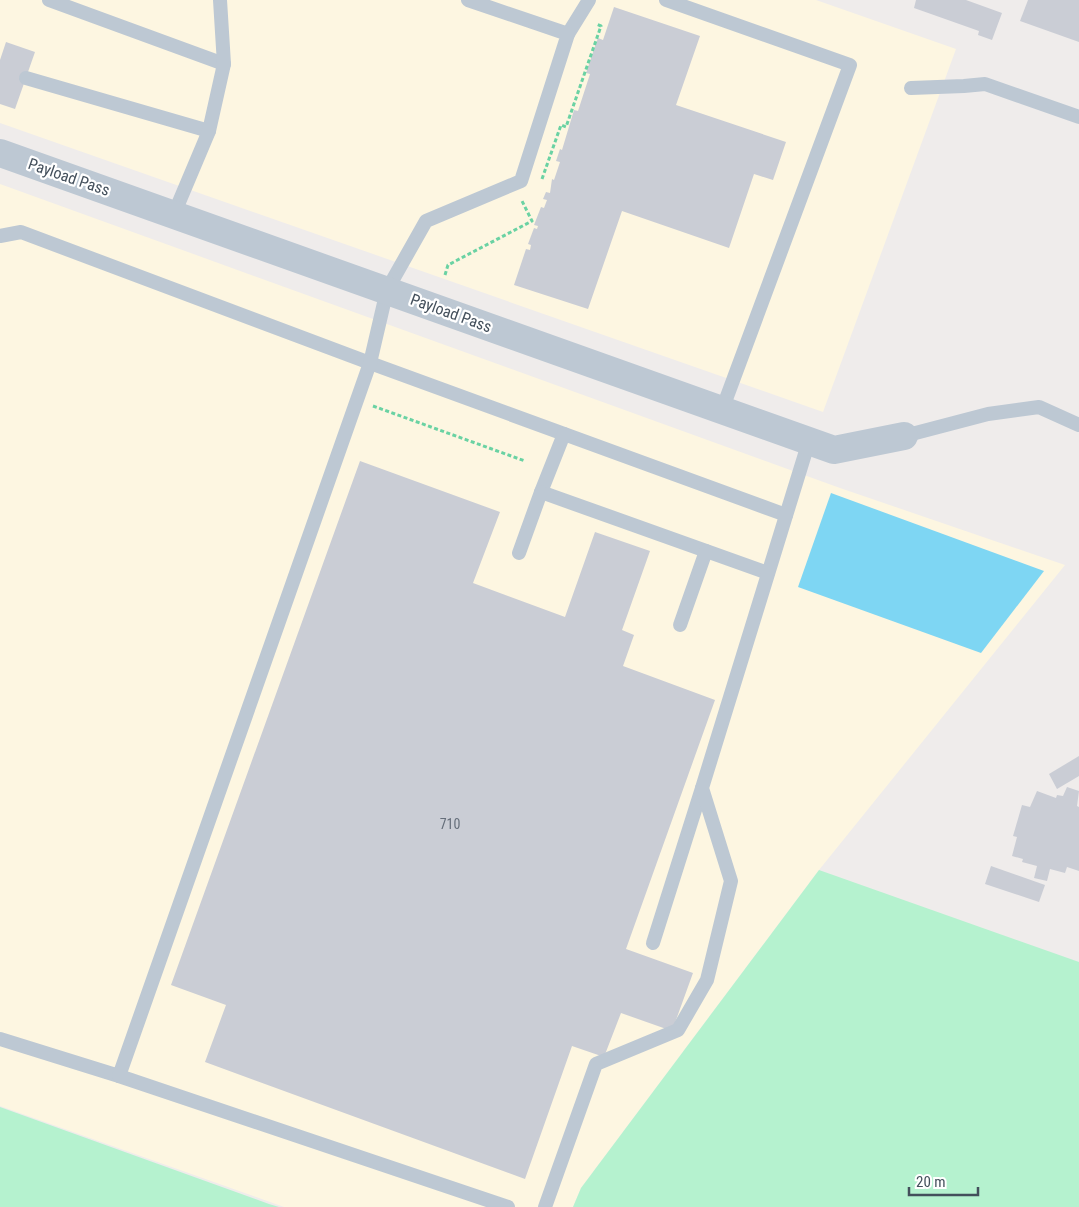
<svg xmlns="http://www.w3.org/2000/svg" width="1079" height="1207" font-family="'Roboto Condensed',sans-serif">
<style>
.commercial{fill:#fdf6e1}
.green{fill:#b5f2cf}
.water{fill:#7ed6f3}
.building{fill:#cacdd5}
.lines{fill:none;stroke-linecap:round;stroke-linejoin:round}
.path{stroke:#6ad2a3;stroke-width:3;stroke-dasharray:4 2.5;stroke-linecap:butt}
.lane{stroke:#bdc8d3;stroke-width:14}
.street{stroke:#bdc8d3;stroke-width:28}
.labels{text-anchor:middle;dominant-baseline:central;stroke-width:4.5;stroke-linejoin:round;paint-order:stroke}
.number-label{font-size:14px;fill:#656e7a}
.street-label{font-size:16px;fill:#434f5b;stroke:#fff}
</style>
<rect width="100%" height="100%" fill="#efeceb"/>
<g class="commercial">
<path d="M0 0H816L956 49 823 412 0 123Z"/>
<path d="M0 184 840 488 1065 565 819 870 581 1188 573 1207H284L0 1106Z"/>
</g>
<g class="green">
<path d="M819 870 1079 962V1207H573L581 1188Z"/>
<path d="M0 1107 269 1204 279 1207H0Z"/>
</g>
<path class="water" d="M831 493 1044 571 981 653 798 587Z"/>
<g class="building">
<path d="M916 0H966L1002 13 992 40 978 35 979 31 914 8Z"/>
<path d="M1028 0H1079V42L1020 21Z"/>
<path d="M614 7 700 36 676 105 786 142 773 180 754 174 729 248 622 211 588 309 514 285 526 249 530 250 531 245 528 244 534 228 537 229 538 226 534 225 541 207 544 208 547 200 543 199 546 192 550 193 552 179 554 180 560 162 556 161 560 149 562 150 574 110 578 111 590 74 586 73 598 38 603 40Z"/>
<path d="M6 42 35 52 15 109 0 104V60Z"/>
<path d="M360 461 500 512 473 583 565 617 595 532 650 551 622 630 634 635 623 666 715 700 626 949 693 973 672 1031 621 1013 604 1057 572 1046 525 1179 205 1062 226 1005 171 985Z"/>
<path d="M1079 756V776L1057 789 1049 774Z"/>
<path d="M1067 787 1079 791 1077 806 1079 807V871L1067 867 1065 873 1050 869 1047 881 1034 878 1037 866 1022 862 1023 859 1012 856 1017 837 1013 836 1022 805 1030 807 1037 791 1056 798 1057 795 1063 796Z"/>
<path d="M991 866 1045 885 1039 902 985 884Z"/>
</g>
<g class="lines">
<g class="path">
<path d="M542 179 561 125 566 127 601 26 596 24"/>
<path d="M445 275 448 265 532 221 522 201 523 200"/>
<path d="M373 406 525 461"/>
</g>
<g class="lane">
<path d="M49 0 224 64"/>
<path d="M666 0 850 65 722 410"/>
<path d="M568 34 589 0"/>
<path d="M26 78 209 131"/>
<path d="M911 88 964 86 985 84 1079 117"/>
<path d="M174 214 209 131 224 64 220 0"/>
<path d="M0 236 21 232 370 363 786 515"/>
<path d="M564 434 541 492 768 573"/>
<path d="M904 436 988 414 1039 407 1079 425"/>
<path d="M519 553 541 492"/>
<path d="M680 625 706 551"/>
<path d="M653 943 702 788"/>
<path d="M0 1039 119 1076 370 363 387 290 426 221 521 181 568 34 468 0"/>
<path d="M119 1076 508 1207"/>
<path d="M545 1207 596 1064 678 1030 707 980 731 881 702 788 809 441"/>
</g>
<path class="street" d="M0 153 834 450 904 436"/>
</g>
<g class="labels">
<g class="number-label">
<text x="450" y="824">710</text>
</g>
<g class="street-label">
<text transform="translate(69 177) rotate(19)">Payload Pass</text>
<text transform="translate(451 313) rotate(20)">Payload Pass</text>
</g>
</g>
<path d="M909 1187v8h69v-8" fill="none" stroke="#434f5b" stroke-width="2.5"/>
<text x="916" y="1187" font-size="15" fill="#434f5b" stroke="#ffffff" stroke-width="4" paint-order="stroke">20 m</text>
</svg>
